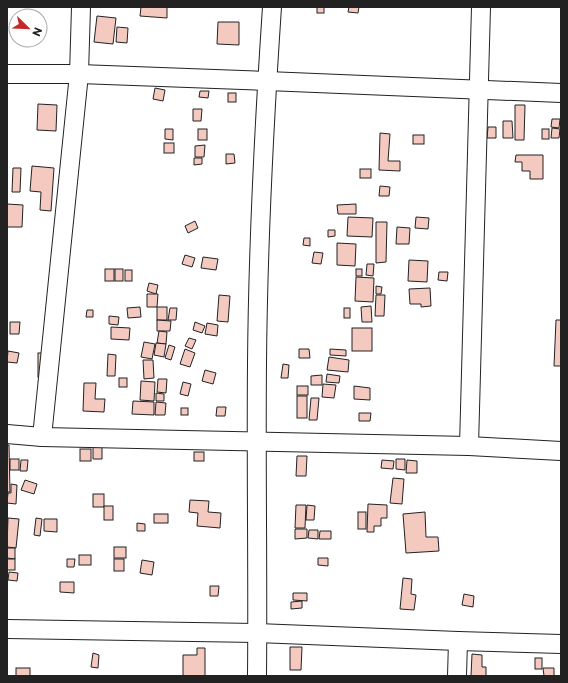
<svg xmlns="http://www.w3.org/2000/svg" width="568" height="683" font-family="Commissioner,sans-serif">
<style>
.building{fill:#f3c9c0;stroke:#222}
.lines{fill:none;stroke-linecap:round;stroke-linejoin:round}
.minor-casing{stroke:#222;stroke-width:20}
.minor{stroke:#fff;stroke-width:18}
</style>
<rect width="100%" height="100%" fill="#fff"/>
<g class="building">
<path d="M141 7H167V18L140 16Z"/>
<rect x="317" y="7" width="7" height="6"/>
<path d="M349 7H359L358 13 348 12Z"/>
<path d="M97 16 116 18 113 44 94 42Z"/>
<path d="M218 22H239V45L217 44Z"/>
<path d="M117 27 128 28 127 43 116 42Z"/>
<path d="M155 88 165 90 163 101 153 99Z"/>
<path d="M200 91H209L208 98 199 97Z"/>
<rect x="228" y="93" width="8" height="9"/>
<path d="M38 104 57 105 56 131 37 130Z"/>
<path d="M515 105H525L524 140H515Z"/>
<path d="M193 109H202L201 121H193Z"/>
<path d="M552 119H560L559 128 551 127Z"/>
<path d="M503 121H512L513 138H503Z"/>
<path d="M488 127H496V138H487Z"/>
<path d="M552 128 560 129 559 138H551Z"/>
<path d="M165 129H173V140L165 139Z"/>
<rect x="198" y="129" width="9" height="11"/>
<rect x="542" y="129" width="7" height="10"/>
<path d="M380 133 390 134 388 161H400V171L379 170Z"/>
<rect x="413" y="135" width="11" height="9"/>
<rect x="164" y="143" width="10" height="10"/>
<path d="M205 145 204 157H195V146Z"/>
<path d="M226 154H234L235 163 226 164Z"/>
<path d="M516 155H543V179H530V171H522V162H515Z"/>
<path d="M194 158H202V164L194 165Z"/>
<path d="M32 166 54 168 51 211 40 210 41 192 30 191Z"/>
<path d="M13 168H21L20 192H12Z"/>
<rect x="360" y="169" width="11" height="9"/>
<path d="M380 186 390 187 389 196H379Z"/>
<path d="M7 204 23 205 22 227H7Z"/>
<path d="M356 204V214H338L337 205Z"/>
<path d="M348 217 373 218 372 237 347 236Z"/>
<path d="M416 217 429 218 428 229 415 228Z"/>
<path d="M195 221 198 228 188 233 185 226Z"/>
<path d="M376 222H387L386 262 376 263Z"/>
<path d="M397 227 410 228 409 244H396Z"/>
<path d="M328 230H335V236L328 237Z"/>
<path d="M304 238H310V246L303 245Z"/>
<path d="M337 243 356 244 355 266 337 265Z"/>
<path d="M314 252 323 253 321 264 312 263Z"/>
<path d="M185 255 195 258 192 267 182 264Z"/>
<path d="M203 257 218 259 216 270 201 268Z"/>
<path d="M409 260 428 261 427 282 408 281Z"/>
<path d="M367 264H374L373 276 366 275Z"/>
<rect x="105" y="269" width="9" height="12"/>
<rect x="115" y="269" width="8" height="12"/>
<rect x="356" y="269" width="6" height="7"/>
<rect x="125" y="270" width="7" height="11"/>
<path d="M439 272H448L447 281 438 280Z"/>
<path d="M356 277 374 278 373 302 355 301Z"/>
<path d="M149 283 158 285 156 294 147 291Z"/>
<path d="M376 286 382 287 381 294H376Z"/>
<path d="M430 288 431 306 421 307V304H410L409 289Z"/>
<path d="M147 294H158L157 307H147Z"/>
<path d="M219 295 230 296 228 322 217 321Z"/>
<path d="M376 295H385L384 316H375Z"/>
<path d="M371 306 372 322H362L361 307Z"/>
<path d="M140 307 141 317 128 318 127 308Z"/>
<rect x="157" y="307" width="10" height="13"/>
<path d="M170 308H177L176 320H168Z"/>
<rect x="344" y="308" width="6" height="10"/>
<path d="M87 310H93V317H86Z"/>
<path d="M109 316 119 317 118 325 109 324Z"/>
<path d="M157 320 171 321 170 331H157Z"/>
<path d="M556 320H561V366H554Z"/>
<path d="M10 322H20L19 334H10Z"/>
<path d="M195 322 205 326 202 333 193 330Z"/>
<path d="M207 323 218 325 217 336 205 334Z"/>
<path d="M111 327 130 328 129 340 111 339Z"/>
<rect x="352" y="328" width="20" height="23"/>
<path d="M159 331 167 332 166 344 157 343Z"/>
<path d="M189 338 196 340 192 349 185 346Z"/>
<path d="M144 342 155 344 152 359 141 357Z"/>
<path d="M156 343 166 344 164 357 154 355Z"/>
<path d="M169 345 175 347 171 360 165 358Z"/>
<path d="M185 349 195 353 190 367 180 364Z"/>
<path d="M299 349H309L310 358H299Z"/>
<path d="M330 349 346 350V356L330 355Z"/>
<path d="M8 351 19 353 17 363 7 362Z"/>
<rect x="38" y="353" width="9" height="24"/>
<path d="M108 354 116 355 115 376H107Z"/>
<path d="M329 357 349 360 348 372 327 370Z"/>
<path d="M143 360H153L154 378 144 379Z"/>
<path d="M283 364 289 365 288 378H281Z"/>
<path d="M205 370 216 373 213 384 202 381Z"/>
<path d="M327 374 340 376 339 383 326 382Z"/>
<path d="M322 375V385H311V376Z"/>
<rect x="119" y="378" width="8" height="9"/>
<path d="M158 379H167L166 393 157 392Z"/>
<path d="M141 381 155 382 154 401 140 400Z"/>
<path d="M183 382 191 384 188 396 180 394Z"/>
<path d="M84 383H96L95 399H105L104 412 83 411Z"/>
<path d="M323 384 336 385 334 398 322 397Z"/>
<rect x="297" y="386" width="11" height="9"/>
<path d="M354 386 370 388V400L354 399Z"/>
<path d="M156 393 164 394V401H156Z"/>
<rect x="297" y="396" width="10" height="22"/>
<path d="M311 398H319L317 420H309Z"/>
<path d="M133 401 154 402V415L132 414Z"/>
<path d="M156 402 166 403 165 415H155Z"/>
<path d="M217 407H226L225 416H216Z"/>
<rect x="181" y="408" width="7" height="7"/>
<path d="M359 413H371L370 421H359Z"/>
<path d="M7 445H9L10 492H7Z"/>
<path d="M93 446 102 447V459H93Z"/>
<rect x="80" y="449" width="11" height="12"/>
<rect x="194" y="452" width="10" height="9"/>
<path d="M297 456H307L306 476H296Z"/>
<rect x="10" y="459" width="9" height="11"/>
<path d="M396 459H405V470L396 469Z"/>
<path d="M21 460H28L27 471H20Z"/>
<path d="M382 460 394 461 393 469 381 468Z"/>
<path d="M407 460 417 461V473H406Z"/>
<path d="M393 478 404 479 402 504 390 503Z"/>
<path d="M25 480 37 484 34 494 21 490Z"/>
<path d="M11 484 17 485 16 504 7 503 8 493H11Z"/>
<rect x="93" y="494" width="11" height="13"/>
<path d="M190 500 209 501 208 512 221 513 220 528 197 526 198 513 189 512Z"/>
<path d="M368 504 387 505V518H381V526H374V532H367Z"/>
<path d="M296 505H306L305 528H295Z"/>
<path d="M307 505 315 506 314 520H306Z"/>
<rect x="104" y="506" width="9" height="14"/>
<rect x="358" y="512" width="8" height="17"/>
<path d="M425 512 426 537H438L439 551 406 553 403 514Z"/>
<rect x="154" y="514" width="14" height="9"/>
<path d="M8 518 19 519 16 548 7 547Z"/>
<path d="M36 518 42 519 40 536 34 535Z"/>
<path d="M44 519H57V532L44 531Z"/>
<path d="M137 523 145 524V531H137Z"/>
<path d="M295 529H307V538L295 539Z"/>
<path d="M309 530H318V539L308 538Z"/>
<path d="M320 531H331V539H319Z"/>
<rect x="114" y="547" width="12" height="11"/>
<path d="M7 548H15V559L7 558Z"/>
<rect x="79" y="555" width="12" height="10"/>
<path d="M318 558H328V566L318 565Z"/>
<rect x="7" y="559" width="8" height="11"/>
<path d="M67 559H75L74 567H67Z"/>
<rect x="114" y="559" width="10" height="12"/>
<path d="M142 560 154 562 152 575 140 573Z"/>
<path d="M9 572 18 573 17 581 8 580Z"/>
<path d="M403 578 412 579 411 594 416 595 414 610 400 609Z"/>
<path d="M60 582H74V593L60 592Z"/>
<path d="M210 586H219L218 596H210Z"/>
<path d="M293 593H307V601L293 600Z"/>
<path d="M464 594 474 596 473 607 462 605Z"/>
<path d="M302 601V608L291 609V602Z"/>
<path d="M290 647H302L301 670H290Z"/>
<path d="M197 648H205V676H183V655H197Z"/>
<path d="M93 653 99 655 98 668 91 667Z"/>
<path d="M472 654 482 655V667H486V676H471Z"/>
<rect x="535" y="658" width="7" height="11"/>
<rect x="16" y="668" width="14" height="8"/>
<path d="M543 668H554V676H544Z"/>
</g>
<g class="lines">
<defs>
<g id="minor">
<path d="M7 74H79L267 81 561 93"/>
<path d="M7 434 42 437 469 446 561 451"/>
<path d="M42 437 79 74 81 7"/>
<path d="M469 446 481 7"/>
<path d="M7 629 257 633 458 641 561 644"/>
<path d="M257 676C258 572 256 467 257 363 258 244 264 126 272 7"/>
<path d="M457 676 458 641"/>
</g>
</defs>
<use href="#minor" class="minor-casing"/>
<use href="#minor" class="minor"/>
</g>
<rect width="568" height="683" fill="none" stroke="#222222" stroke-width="16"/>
<g transform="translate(28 28) rotate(113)"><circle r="19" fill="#ffffff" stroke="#a7a7a7"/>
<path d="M0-3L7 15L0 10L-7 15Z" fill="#c62828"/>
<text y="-6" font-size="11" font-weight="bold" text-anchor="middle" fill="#222222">N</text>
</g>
</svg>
